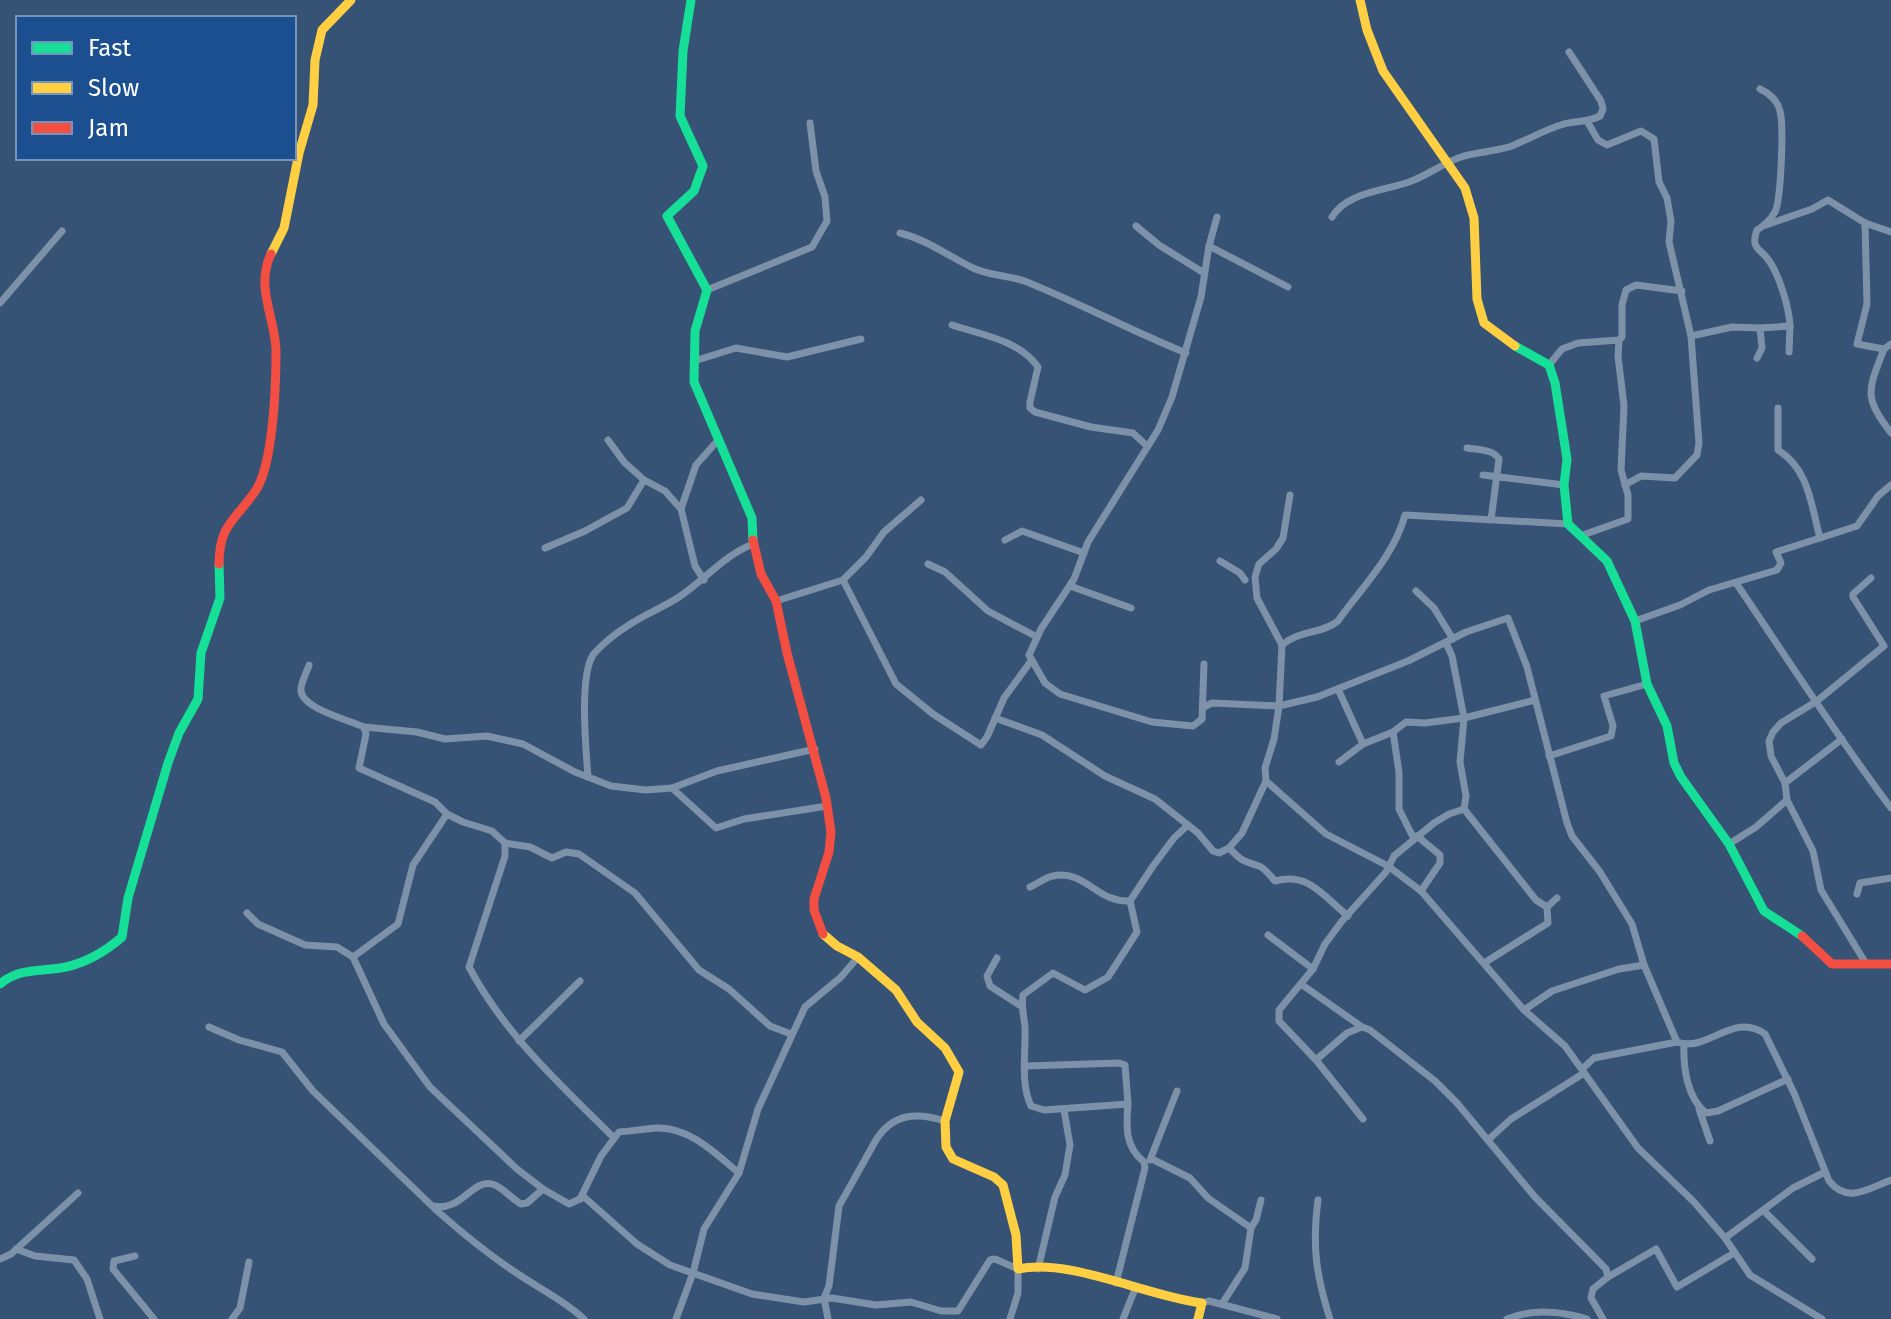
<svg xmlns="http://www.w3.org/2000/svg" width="1891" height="1319" font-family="'Fira Sans',sans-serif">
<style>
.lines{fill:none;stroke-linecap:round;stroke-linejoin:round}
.street{stroke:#7d92a8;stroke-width:7}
.fast{stroke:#16e098;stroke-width:9}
.slow{stroke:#ffcf43;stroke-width:9}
.jam{stroke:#f24e42;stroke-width:9}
</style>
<rect width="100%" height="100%" fill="#365274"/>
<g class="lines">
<g class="street">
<path d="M1587 121 1598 140 1607 145 1641 131 1654 139 1659 182 1667 198 1671 221 1669 242 1691 336 1699 443 1697 455 1675 478 1641 476 1625 485"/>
<path d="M1332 217C1347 192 1384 191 1409 182 1429 175 1444 162 1464 156 1480 152 1497 151 1512 146 1529 139 1546 129 1564 124 1576 121 1588 122 1600 116L1603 109 1601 101 1569 52"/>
<path d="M1865 223 1867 304 1857 344 1884 349 1891 344"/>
<path d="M1766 225 1812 209 1828 200 1865 223 1891 232"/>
<path d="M1136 226 1159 245 1204 273"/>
<path d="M900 233C928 240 948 256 973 268 990 276 1009 275 1027 282 1081 304 1132 331 1186 353"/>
<path d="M1209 246 1288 287"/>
<path d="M707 290 812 247 827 221 825 197 816 171 810 123"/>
<path d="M0 303 62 231"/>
<path d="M952 325C982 335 1019 340 1038 367L1030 402V408L1035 412 1091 427 1133 433 1146 445"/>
<path d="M1691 336 1732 327 1760 328"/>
<path d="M1884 349C1868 391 1863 396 1891 433"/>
<path d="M1789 352 1790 326"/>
<path d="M1757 358 1762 348 1760 328 1790 326C1789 307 1779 273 1767 258 1763 252 1756 250 1755 243 1754 240 1756 232 1757 230 1764 226 1770 220 1775 212 1781 200 1784 126 1780 111 1778 101 1769 93 1760 89"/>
<path d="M694 361 736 348 787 357 861 339"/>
<path d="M1549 365 1562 349 1578 343 1619 340 1622 337V305L1626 290 1636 285 1682 291"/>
<path d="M608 440 624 462 644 480 665 491 681 509"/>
<path d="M1467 448C1478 450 1493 449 1499 459L1491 520"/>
<path d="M1483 475 1564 485"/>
<path d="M1580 536 1628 519V495L1621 470 1624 406 1618 356 1619 340"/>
<path d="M1820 538 1857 526 1878 496 1891 485"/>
<path d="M1005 540 1022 531 1084 553"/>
<path d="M545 548 585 531 627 508 644 480"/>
<path d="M1220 561 1240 573 1245 580"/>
<path d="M928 564 945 572 988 611 1037 637"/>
<path d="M704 580 695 566 681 509 696 465 719 439"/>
<path d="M843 580 896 684 933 714 981 745 987 737 1004 698 1031 661"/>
<path d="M1736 583C1787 658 1836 735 1891 808"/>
<path d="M1070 586 1131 608"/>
<path d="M1416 591 1434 608 1453 639"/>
<path d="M776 601 843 580 866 557 884 532 921 500"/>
<path d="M1635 621 1680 605 1709 590 1777 570 1781 563 1776 552 1820 538C1811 505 1809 469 1778 450V408"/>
<path d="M1446 643 1452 656 1464 718 1460 762 1466 796 1464 809 1536 900 1547 907"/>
<path d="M1282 645C1299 630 1322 634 1338 621 1362 587 1394 556 1405 515L1568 524"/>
<path d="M1204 664 1202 719 1193 726 1152 722 1060 694 1045 683 1029 655 1041 629 1074 579 1088 542 1158 430 1172 397 1201 297 1209 246 1217 217"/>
<path d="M309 665C307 672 301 682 301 689 299 708 349 720 364 727L366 734 359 768 435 802 447 814 463 822 492 831 505 843V856L469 967C506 1036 560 1084 614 1138"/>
<path d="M1338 689 1363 744"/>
<path d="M1204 707 1212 703 1279 706 1317 697 1408 661 1466 632 1508 618 1527 667 1567 823 1572 836 1600 872 1632 924 1644 965 1677 1042"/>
<path d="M995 718 1042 735 1105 776 1155 799 1198 833 1213 851 1219 853 1229 848 1242 833 1266 781 1265 768 1274 739 1279 706 1282 645 1257 598 1255 577 1259 564 1276 549 1283 538 1290 495"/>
<path d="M364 727 417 732 445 739 487 736 523 744 575 772 611 786 646 790 672 788 716 828 744 819 827 806"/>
<path d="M1393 732 1399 772V809L1414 839"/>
<path d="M1549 756 1611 736 1613 726 1604 696 1647 684"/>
<path d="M1339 762 1363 744 1393 732 1406 722 1425 723 1464 718 1535 700"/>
<path d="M588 777C586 750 579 677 593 655 600 646 616 633 626 627 643 615 662 608 679 597 706 579 723 556 753 544"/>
<path d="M1266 781 1326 834 1388 866 1421 891 1524 1010 1565 1046 1638 1148 1694 1202 1725 1238 1750 1275 1822 1319"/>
<path d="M1785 783 1842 739"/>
<path d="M672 788 717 771 815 749"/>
<path d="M1787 800 1813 851 1821 890 1865 962"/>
<path d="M1417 836 1440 855V863L1421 891"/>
<path d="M505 843 530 847 552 858 566 852 579 854 635 893 699 970 729 989 770 1026 791 1034"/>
<path d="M1729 844 1756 827 1787 800 1785 783 1771 756 1769 741 1773 732 1781 723 1817 701 1884 646 1853 597V594L1871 578"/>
<path d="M1229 848C1244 863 1242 860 1259 866 1265 868 1271 877 1275 881 1309 872 1323 896 1348 916"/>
<path d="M1030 887C1037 884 1046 877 1053 876 1085 869 1097 903 1130 901L1153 866 1174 838 1188 825"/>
<path d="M1857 894 1860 883 1891 878"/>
<path d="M1547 907 1557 898"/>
<path d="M247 913 258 924 305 945 337 947 353 957 384 1024 430 1087 517 1169 543 1189 569 1204 584 1197 637 1244 670 1265 752 1294 804 1302 832 1298 876 1305 911 1302 941 1311H958L990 1260 995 1259 1018 1269V1293L1010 1319"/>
<path d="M1268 935 1313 969"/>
<path d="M353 957 398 924 413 865 447 814"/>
<path d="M997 958 987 976 990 986 1021 1006"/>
<path d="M1484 963 1548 923 1547 907"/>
<path d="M1301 984 1362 1027"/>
<path d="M1524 1010 1552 991 1619 969 1644 965"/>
<path d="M209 1027 239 1040 282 1052 313 1091 432 1206C463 1213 472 1176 495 1185 504 1189 512 1199 521 1204L527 1203 543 1189"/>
<path d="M519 1041 580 981"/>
<path d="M1684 1044C1683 1067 1687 1098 1706 1113L1718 1111 1788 1079"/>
<path d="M1316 1060 1347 1033 1362 1027 1370 1030 1435 1081 1457 1103 1535 1197 1606 1269 1608 1277 1593 1289 1591 1298 1603 1319"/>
<path d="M1026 1066 1119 1063 1125 1065 1128 1104"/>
<path d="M1582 1069 1594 1058 1677 1042C1708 1053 1733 1011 1765 1034L1794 1093 1829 1181C1848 1204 1867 1189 1891 1180"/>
<path d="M1699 1109 1710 1141"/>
<path d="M1363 1119 1316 1060 1279 1021V1010L1313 969 1325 944 1342 921 1386 872 1394 856 1434 823 1449 814 1464 809"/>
<path d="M1488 1140 1511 1119 1584 1073"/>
<path d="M1152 1159 1190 1178 1208 1198 1251 1228"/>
<path d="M1150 1160 1177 1091"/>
<path d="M580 1199 601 1156 619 1132C631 1131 644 1129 657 1128 690 1127 716 1154 739 1173"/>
<path d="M1318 1200C1312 1246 1316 1275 1330 1319"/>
<path d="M435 1209C462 1233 490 1256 521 1276 542 1290 565 1301 584 1319"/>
<path d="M1764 1211 1812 1259"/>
<path d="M1725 1238 1793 1188 1825 1172"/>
<path d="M16 1249 35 1256 74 1260 87 1279 100 1319"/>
<path d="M135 1256 114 1261 113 1269 154 1319"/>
<path d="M0 1259 11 1254 78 1193"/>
<path d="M1038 1269 1055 1197 1065 1175 1070 1145 1064 1110"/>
<path d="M1608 1277 1656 1249 1677 1287 1734 1253"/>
<path d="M1116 1283 1145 1168 1144 1162C1125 1147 1126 1127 1128 1104L1044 1110 1031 1106C1020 1083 1026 1052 1025 1027 1024 1016 1021 1007 1023 995L1053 973 1085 990 1108 977 1137 932 1130 901"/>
<path d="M1202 1303 1209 1301 1277 1319"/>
<path d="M1222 1304 1245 1268 1251 1228 1256 1220 1261 1200"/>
<path d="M232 1319 240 1308 249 1262"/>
<path d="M676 1319 693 1273 704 1229 739 1173 758 1109 805 1007 841 977 858 957"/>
<path d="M828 1319 824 1298 829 1286 839 1206 876 1140C893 1113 917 1112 945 1121"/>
<path d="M1123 1319 1135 1289"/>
<path d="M1507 1319C1533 1308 1560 1311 1587 1319"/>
</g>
<g class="fast">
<path d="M691 0 683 51 680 116 703 166 694 191 667 216 707 290 695 331 694 382 752 518 753 540"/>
<path d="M1515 346 1549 365 1555 383 1567 459 1564 485 1568 524 1607 561 1635 621 1647 684 1667 726 1674 763 1681 777 1729 844 1764 911 1802 936"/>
<path d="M0 984C20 967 42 972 66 967 88 962 106 951 122 937L128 898 168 763 179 733 198 699 201 653 220 598 219 564"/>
</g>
<g class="slow">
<path d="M1360 0 1367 30 1383 71 1465 188 1474 218 1477 299 1484 323 1515 346"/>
<path d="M271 254 284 228 299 153 313 105 315 60 322 30 351 0"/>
<path d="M823 934 837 946 858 957 896 990 917 1022 945 1048 959 1072 945 1121 946 1147 953 1159 994 1177 1003 1185 1016 1235 1018 1269C1071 1258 1146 1296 1202 1303L1198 1319"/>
</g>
<g class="jam">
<path d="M753 540 761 574 776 601 787 653 826 798 831 832 829 852 814 899V910L823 934"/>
<path d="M219 564C219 524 236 520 256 490 263 479 267 461 269 449 274 419 276 380 276 350 275 317 255 287 271 254"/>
<path d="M1802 936 1832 964H1891"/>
</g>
</g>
<rect x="16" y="16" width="280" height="144" fill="#1b4f8f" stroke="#7695bc" stroke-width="2"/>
<rect x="32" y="42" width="40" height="12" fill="#16e098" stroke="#7695bc" stroke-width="2"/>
<text x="88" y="56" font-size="24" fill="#ffffff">Fast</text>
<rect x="32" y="82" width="40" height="12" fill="#ffcf43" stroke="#7695bc" stroke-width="2"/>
<text x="88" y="96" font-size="24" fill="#ffffff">Slow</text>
<rect x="32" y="122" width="40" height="12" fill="#f24e42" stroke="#7695bc" stroke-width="2"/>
<text x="88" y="136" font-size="24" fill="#ffffff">Jam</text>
</svg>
